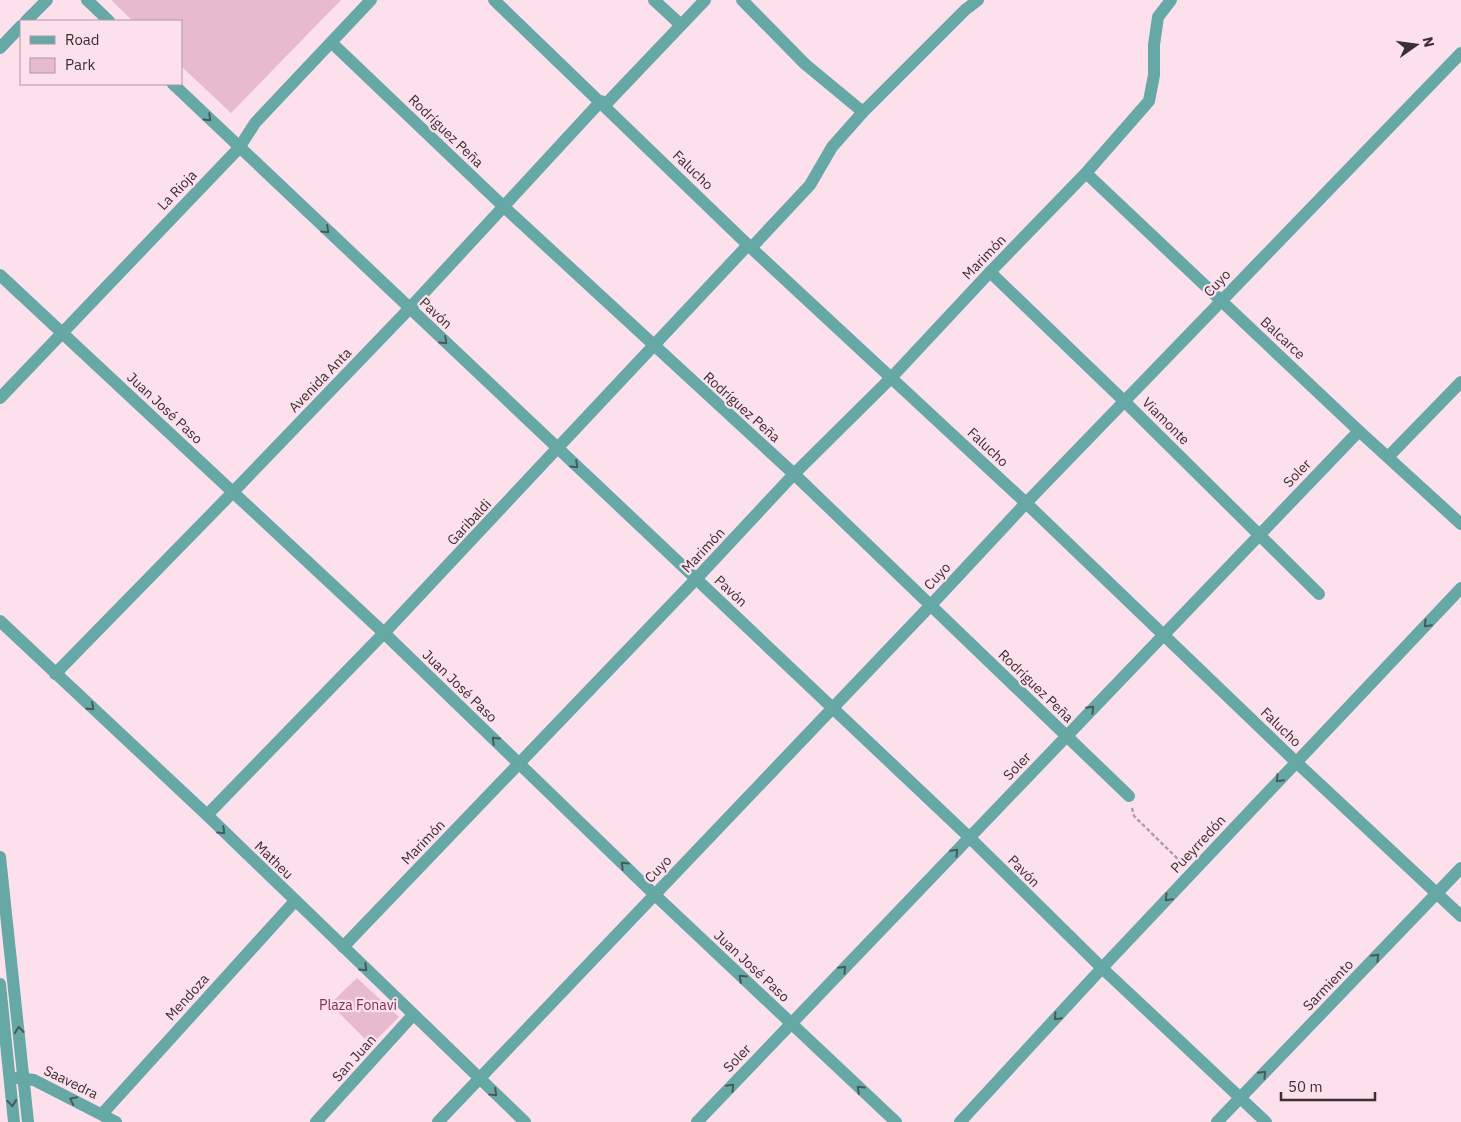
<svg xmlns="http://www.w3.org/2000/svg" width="1461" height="1122" font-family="'IBM Plex Sans',sans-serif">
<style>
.green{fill:#e7bbcc}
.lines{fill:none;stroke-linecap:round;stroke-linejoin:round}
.path{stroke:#b39ea6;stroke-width:2.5;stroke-dasharray:4 2.5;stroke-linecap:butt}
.street{stroke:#65a8a6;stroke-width:12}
.oneway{stroke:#49595b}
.labels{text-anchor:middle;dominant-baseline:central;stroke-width:4.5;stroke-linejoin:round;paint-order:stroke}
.street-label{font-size:14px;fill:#3a2f33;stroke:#fce0eb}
.park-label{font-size:14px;fill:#802f56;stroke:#fce0eb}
</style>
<rect width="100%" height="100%" fill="#fce0eb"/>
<g class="green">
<path d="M111 0H341L231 113 181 66V21H133Z"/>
<path d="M357 978 399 1017 371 1045 330 1004Z"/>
</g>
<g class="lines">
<path class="path" d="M1132 808 1134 816 1184 865"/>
<g class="street">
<path d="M87 0 109 21"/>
<path d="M494 0 748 245 1026 503 1296 762 1461 916"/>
<path d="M654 0 681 25"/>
<path d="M742 0 805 64 863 112"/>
<path d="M26 21 47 0"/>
<path d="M332 43 503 206 794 474 1129 796"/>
<path d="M0 48 21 26"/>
<path d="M173 84 969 837 1102 968 1266 1122"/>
<path d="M605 105 705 0"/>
<path d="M1086 173 1359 431 1461 524"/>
<path d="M752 247 810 185 832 147 863 112 965 10 978 0"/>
<path d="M990 272 1124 401 1319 594"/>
<path d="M0 275 384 633 655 895 896 1122"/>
<path d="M0 398 239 148 255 123 371 0"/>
<path d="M1388 457 1461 382"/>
<path d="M0 621 207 815 525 1122"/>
<path d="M55 674 234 491 409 309 601 101"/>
<path d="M207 815 384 633 748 245"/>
<path d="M0 857 28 1122"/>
<path d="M343 947 696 579 794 474 891 378 990 272 1086 173 1149 101 1154 75V45L1158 17 1171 0"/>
<path d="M0 984 14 1122"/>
<path d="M16 1078 34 1080 116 1122"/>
<path d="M102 1114 295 901"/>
<path d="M316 1122 413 1015"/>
<path d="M438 1122 930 606 1026 503 1461 53"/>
<path d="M697 1122 1359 431"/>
<path d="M960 1122 1102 968 1461 588"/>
<path d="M1217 1122 1461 868"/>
</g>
</g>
<defs><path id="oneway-chevron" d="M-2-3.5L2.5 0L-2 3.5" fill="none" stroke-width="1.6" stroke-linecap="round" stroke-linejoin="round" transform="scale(1.25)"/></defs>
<g class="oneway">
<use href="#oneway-chevron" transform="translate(208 118) rotate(44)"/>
<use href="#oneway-chevron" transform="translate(326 230) rotate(43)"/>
<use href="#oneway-chevron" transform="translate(444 341) rotate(43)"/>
<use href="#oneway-chevron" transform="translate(575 465) rotate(43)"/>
<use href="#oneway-chevron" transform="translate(1427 624) rotate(134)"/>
<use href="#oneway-chevron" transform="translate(91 707) rotate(43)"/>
<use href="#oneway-chevron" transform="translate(1091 709) rotate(-46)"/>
<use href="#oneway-chevron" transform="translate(495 740) rotate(-136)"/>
<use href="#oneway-chevron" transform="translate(1279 779) rotate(133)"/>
<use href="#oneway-chevron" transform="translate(222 831) rotate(44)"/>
<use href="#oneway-chevron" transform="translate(955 852) rotate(-46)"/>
<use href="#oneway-chevron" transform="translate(624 865) rotate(-136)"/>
<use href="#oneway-chevron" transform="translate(1168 898) rotate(133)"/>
<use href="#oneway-chevron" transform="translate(1376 957) rotate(-46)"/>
<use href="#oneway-chevron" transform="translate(364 968) rotate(44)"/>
<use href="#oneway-chevron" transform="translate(843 969) rotate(-46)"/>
<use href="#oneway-chevron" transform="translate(742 978) rotate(-137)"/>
<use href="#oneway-chevron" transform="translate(1057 1017) rotate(133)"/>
<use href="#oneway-chevron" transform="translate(19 1030) rotate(-96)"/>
<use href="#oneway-chevron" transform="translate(1263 1074) rotate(-46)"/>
<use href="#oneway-chevron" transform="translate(731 1087) rotate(-46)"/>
<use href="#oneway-chevron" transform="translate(860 1089) rotate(-137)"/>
<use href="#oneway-chevron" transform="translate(494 1093) rotate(43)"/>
<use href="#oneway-chevron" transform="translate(73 1100) rotate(-154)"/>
<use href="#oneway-chevron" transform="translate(12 1103) rotate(85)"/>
</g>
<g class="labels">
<g class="street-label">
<text transform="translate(446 131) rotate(44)">Rodríguez Peña</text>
<text transform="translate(693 170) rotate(44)">Falucho</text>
<text transform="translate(177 190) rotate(-46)">La Rioja</text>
<text transform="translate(984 257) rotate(-46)">Marimón</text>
<text transform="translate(1217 283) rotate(-46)">Cuyo</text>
<text transform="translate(436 313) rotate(43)">Pavón</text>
<text transform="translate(1283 338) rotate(43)">Balcarce</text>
<text transform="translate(320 380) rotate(-46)">Avenida Anta</text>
<text transform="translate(742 407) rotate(42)">Rodríguez Peña</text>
<text transform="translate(165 408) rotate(43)">Juan José Paso</text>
<text transform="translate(1166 421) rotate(45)">Viamonte</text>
<text transform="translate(988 447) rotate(43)">Falucho</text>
<text transform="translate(1297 473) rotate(-46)">Soler</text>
<text transform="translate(469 522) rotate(-47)">Garibaldi</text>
<text transform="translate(703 550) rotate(-47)">Marimón</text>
<text transform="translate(937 576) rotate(-47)">Cuyo</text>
<text transform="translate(731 591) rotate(43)">Pavón</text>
<text transform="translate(460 686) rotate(44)">Juan José Paso</text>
<text transform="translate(1036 686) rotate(44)">Rodríguez Peña</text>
<text transform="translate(1281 727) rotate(44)">Falucho</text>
<text transform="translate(1017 766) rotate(-46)">Soler</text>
<text transform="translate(423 842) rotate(-46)">Marimón</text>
<text transform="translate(1198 844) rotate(-47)">Pueyrredón</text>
<text transform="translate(274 860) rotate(44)">Matheu</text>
<text transform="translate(658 869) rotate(-46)">Cuyo</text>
<text transform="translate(1024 871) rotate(45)">Pavón</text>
<text transform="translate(752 966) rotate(43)">Juan José Paso</text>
<text transform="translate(1328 985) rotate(-46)">Sarmiento</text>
<text transform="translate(187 997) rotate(-48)">Mendoza</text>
<text transform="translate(354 1058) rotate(-48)">San Juan</text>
<text transform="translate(737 1058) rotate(-46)">Soler</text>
<text transform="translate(71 1082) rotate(26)">Saavedra</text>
</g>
<g class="park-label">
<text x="358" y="1005">Plaza Fonavi</text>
</g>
</g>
<rect x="20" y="20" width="162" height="65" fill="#fce0eb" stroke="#ae99a1"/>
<rect x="30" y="36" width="25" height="8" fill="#65a8a6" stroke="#ae99a1"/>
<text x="65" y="45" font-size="15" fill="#3a2f33">Road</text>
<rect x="30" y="58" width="25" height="15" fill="#e7bbcc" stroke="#ae99a1"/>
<text x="65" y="70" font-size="15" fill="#3a2f33">Park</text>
<g transform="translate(1416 45) rotate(76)" stroke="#fce0eb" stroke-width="4" paint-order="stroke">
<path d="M0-4L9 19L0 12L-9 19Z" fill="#3a2f33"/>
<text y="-8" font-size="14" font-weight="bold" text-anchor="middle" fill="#3a2f33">N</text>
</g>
<path d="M1281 1092v8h94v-8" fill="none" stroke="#3a2f33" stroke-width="2.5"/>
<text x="1288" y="1092" font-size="15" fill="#3a2f33" stroke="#fce0eb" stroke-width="4" paint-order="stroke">50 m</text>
</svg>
